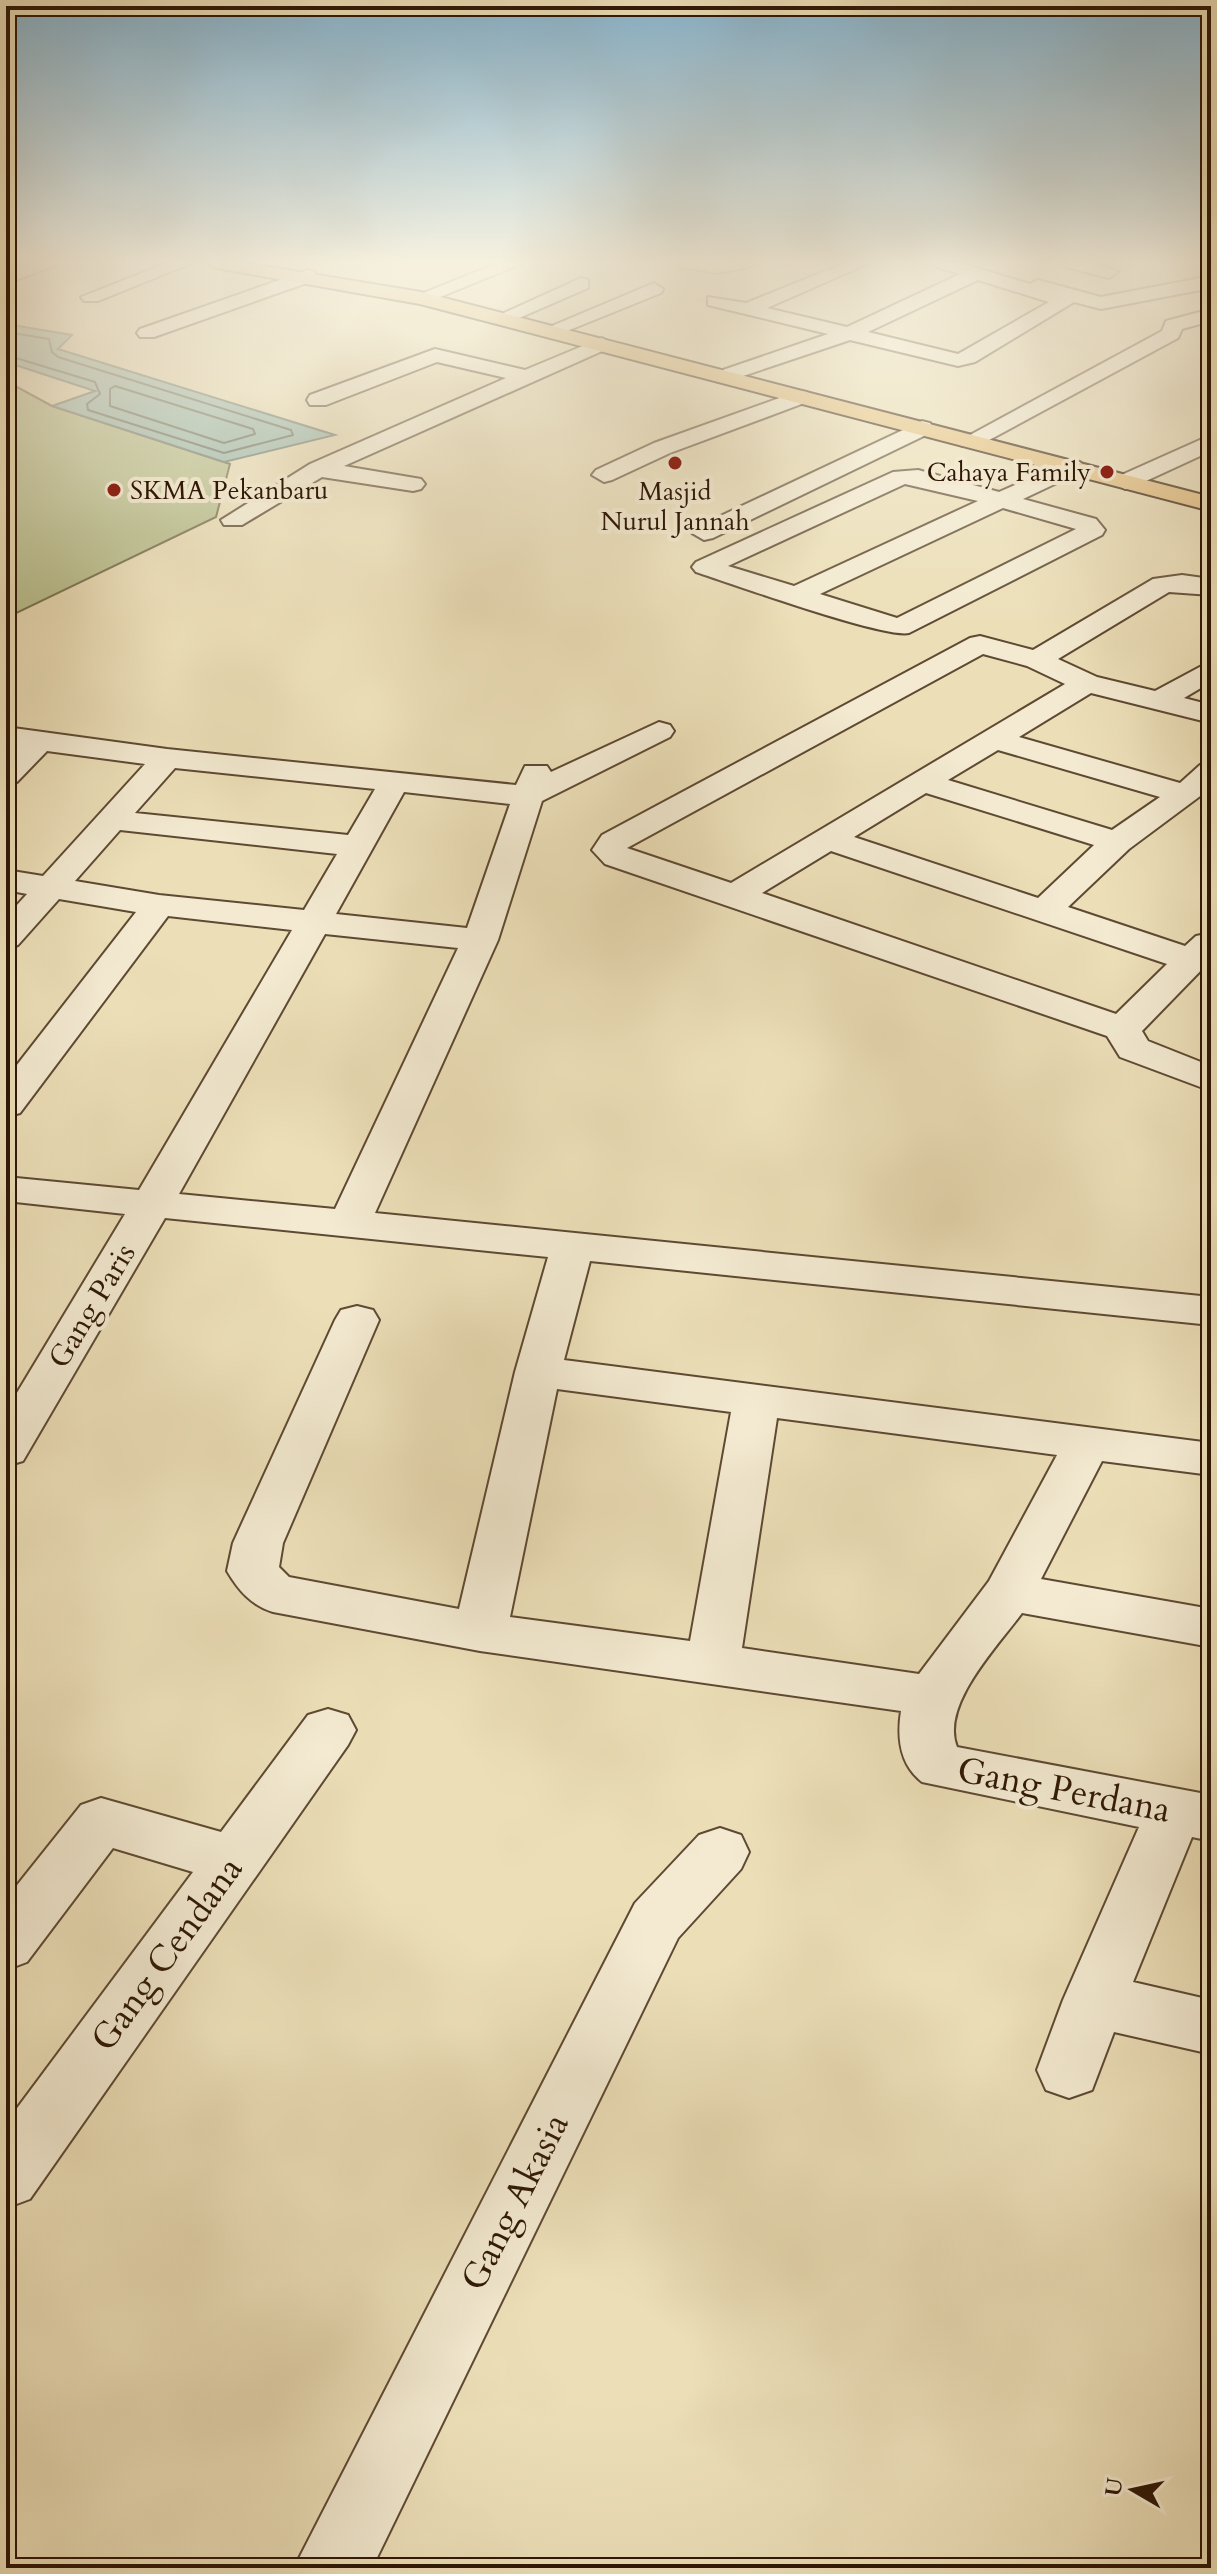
<svg xmlns="http://www.w3.org/2000/svg" width="1217" height="2574" font-family="Cardo,serif">
<style>
.green{fill:#b9c18e;stroke:#746c4a;stroke-width:2}
.water{fill:#99bcb1;stroke:#6e7a6d;stroke-width:2}
.lines{fill:none;stroke-linecap:round;stroke-linejoin:round}
.shore{stroke:#646a5c;stroke-width:2}
.minor-casing{stroke:#5e4932;stroke-width:4}
.major-casing{stroke:#2e1706;stroke-width:4}
.minor{fill:#f3ead1;fill-rule:evenodd}
.major{fill:#e6c07c;fill-rule:evenodd}
.poi-dot{fill:#8f2418;stroke:#f3ead1;stroke-width:3}
.labels{text-anchor:middle;dominant-baseline:central;stroke-width:8;stroke-linejoin:round;paint-order:stroke}
.far-poi-label{font-size:26px;fill:#2e1706;stroke:#f3ead1;text-anchor:end}
.street-label{font-size:30px;fill:#2e1706;stroke:#f3ead1}
.near-street-label{font-size:36px;fill:#2e1706;stroke:#f3ead1}
</style>
<rect width="100%" height="100%" fill="#ecdfb8"/>
<filter id="stains"><feTurbulence type="fractalNoise" baseFrequency=".0025" numOctaves="4"/><feColorMatrix values="0 0 0 0 .2 0 0 0 0 .09 0 0 0 0 .02 0 0 0 .5 -.17"/></filter>
<radialGradient id="worn" r=".72"><stop offset=".6" stop-color="#630" stop-opacity="0"/><stop offset="1" stop-color="#630" stop-opacity=".3"/></radialGradient>
<path class="green" d="M6 381 52 406 230 464 216 517 6 618Z"/>
<path class="water" d="M6 324 72 335 58 349 335 435 224 462 52 406 95 391 6 362Z"/>
<g class="lines">
<g class="shore">
<path d="M6 332 49 339 52 352 58 357 291 430 293 435 224 453 88 410 87 404 100 394 95 382 6 355"/>
<path d="M115 386 253 429 255 434 224 443 110 406V389Z"/>
</g>
<defs>
<g id="minor">
<path d="M35 263H61L6 284V272Z"/>
<path d="M167 263H192L98 301H84L81 297Z"/>
<path d="M498 263H523L428 302 421 304 411 298Z"/>
<path d="M677 263H752L749 267 718 273 680 267Z"/>
<path d="M845 263H869L767 308 847 327 960 274 937 267 934 263H960L1030 284 1038 280 1101 297 1211 276V288L1101 309 1074 302 975 362 958 366 850 340 731 380H717L714 376 717 372 828 334 708 305V297L746 303ZM978 280 1049 302 958 354 868 332Z"/>
<path d="M1063 263H1093L1118 272 1109 278 1066 267Z"/>
<path d="M308 270 315 272V280L154 337H140L137 333 140 329Z"/>
<path d="M581 278 588 280V288L510 322 503 324 493 318Z"/>
<path d="M654 283 663 289 661 293 557 335H543L540 331Z"/>
<path d="M1211 309V321L1182 329 1178 338 978 446H962L959 441 1162 331 1166 321Z"/>
<path d="M602 338 612 344 609 348 344 466 421 479 425 484 421 489 413 491 322 477 242 525H224L221 520 310 464 506 378 437 362 326 405H310L307 400 310 395 435 349 525 370Z"/>
<path d="M799 391 807 392 810 397 807 402 670 453 612 480 604 482 592 475 596 470 654 443Z"/>
<path d="M922 421 930 423 933 428 930 433 713 538 704 540 692 533 695 528Z"/>
<path d="M1211 435V451L1133 487 1125 489 1113 482 1117 477Z"/>
<path d="M1072 460 1080 462 1084 467 1080 472 1023 499 1096 519 1105 530 1102 535 909 633C885 639 730 583 696 572L692 567 696 562 893 472 918 470 999 492ZM905 484 978 501 794 586 728 566ZM1003 508 1076 529 897 618 820 594Z"/>
<path d="M1182 575 1211 579V595L1169 592 1058 659 1097 677 1155 691 1211 661V682L1184 698 1211 705V723L1091 693 1019 737 1180 783 1200 765 1211 763V788L1129 849 1068 907 1185 946 1196 936 1211 933V960L1142 1031 1148 1041 1211 1066V1091L1120 1057 1107 1036 605 864 592 850 602 835 970 638 980 636 1033 650 1153 579ZM983 654 1027 666 1065 684 731 883 627 848ZM998 750 1160 797 1112 830 948 780ZM926 793 1094 845 1038 898 854 837ZM831 851 1167 964 1116 1014 762 893Z"/>
<path d="M659 722 670 725 674 731 670 737 542 801 498 940 375 1213 1211 1297V1325L590 1261 564 1360 1211 1443V1475L1102 1461 1041 1579 1211 1609V1647L1022 1613C998 1646 940 1705 957 1747L1211 1795V1841L1192 1837 1133 1982 1211 2000V2054L1114 2032 1092 2090 1069 2098 1046 2090 1037 2070 1063 2000 1139 1827 922 1782C899 1764 897 1737 901 1711L480 1651 273 1612C251 1605 239 1591 227 1571L233 1543 335 1320 341 1310 357 1306 373 1310 379 1320 283 1543 279 1567 289 1577 459 1609 515 1372 548 1257 165 1218 23 1461 6 1466V1411L125 1214 6 1201V1177L139 1190 292 930 168 916 20 1113 6 1117V1079L136 912 59 899 18 945 6 949V917L27 894 6 890V870L43 876 145 764 47 751 17 782 6 784V758L17 747 6 745V727L167 749 516 785 525 766H547L551 772ZM175 768 375 789 348 835 135 813ZM404 792 510 804 467 928 336 914ZM120 830 337 854 304 910 159 895 75 881ZM325 934 458 948 335 1209 179 1194ZM557 1389 731 1412 690 1641 510 1617ZM777 1418 1057 1455 989 1581 919 1674 742 1648Z"/>
<path d="M328 1709 348 1715 356 1730 348 1745 30 2199 6 2208V2123L193 1872 113 1848 27 1962 6 1970V1899L81 1805 101 1798 221 1832 308 1715Z"/>
<path d="M720 1828 741 1835 749 1852 741 1869 678 1938 372 2568H294L635 1903 699 1835Z"/>
</g>
<path id="major" d="M207 263H245L421 292 1211 497V511L420 304 216 268Z"/>
</defs>
<use href="#minor" class="minor-casing"/>
<use href="#major" class="major-casing"/>
<use href="#minor" class="minor"/>
<use href="#major" class="major"/>
</g>
<linearGradient id="sky" x2="0" y2="1"><stop stop-color="#88b7d2"/><stop offset="0.42" stop-color="#f6f1df"/><stop offset="1" stop-color="#f6f1df" stop-opacity="0"/></linearGradient>
<rect width="1217" height="623" fill="url(#sky)"/>
<g class="poi-dot">
<circle cx="675" cy="463" r="8"/>
<circle cx="1107" cy="472" r="8"/>
<circle cx="114" cy="490" r="8"/>
</g>
<g class="labels">
<g class="far-poi-label">
<text x="1091" y="472">Cahaya Family</text>
<text x="130" y="490" text-anchor="start">SKMA Pekanbaru</text>
<text x="675" y="491" text-anchor="middle">Masjid<tspan x="675" dy="30">Nurul Jannah</tspan></text>
</g>
<g class="street-label">
<text transform="translate(92 1306) rotate(-59)">Gang Paris</text>
</g>
<g class="near-street-label">
<text transform="translate(1064 1790) rotate(11)">Gang Perdana</text>
<text transform="translate(167 1954) rotate(-54)">Gang Cendana</text>
<text transform="translate(515 2202) rotate(-63)">Gang Akasia</text>
</g>
</g>
<rect width="1217" height="2574" fill="none" stroke="#ecdfb8" stroke-width="32"/>
<rect x="8" y="8" width="1201" height="2558" fill="none" stroke="#2e1706" stroke-width="4"/>
<rect x="16" y="16" width="1185" height="2542" fill="none" stroke="#2e1706" stroke-width="2"/>
<g transform="translate(1133 2490) rotate(279)" stroke="#f3ead1" stroke-width="6" paint-order="stroke">
<path d="M0-6L14 30L0 20L-14 30Z" fill="#2e1706"/>
<text y="-12" font-size="22" font-weight="bold" text-anchor="middle" fill="#2e1706">U</text>
</g>
<rect width="100%" height="100%" filter="url(#stains)"/>
<rect width="100%" height="100%" fill="url(#worn)"/>
</svg>
